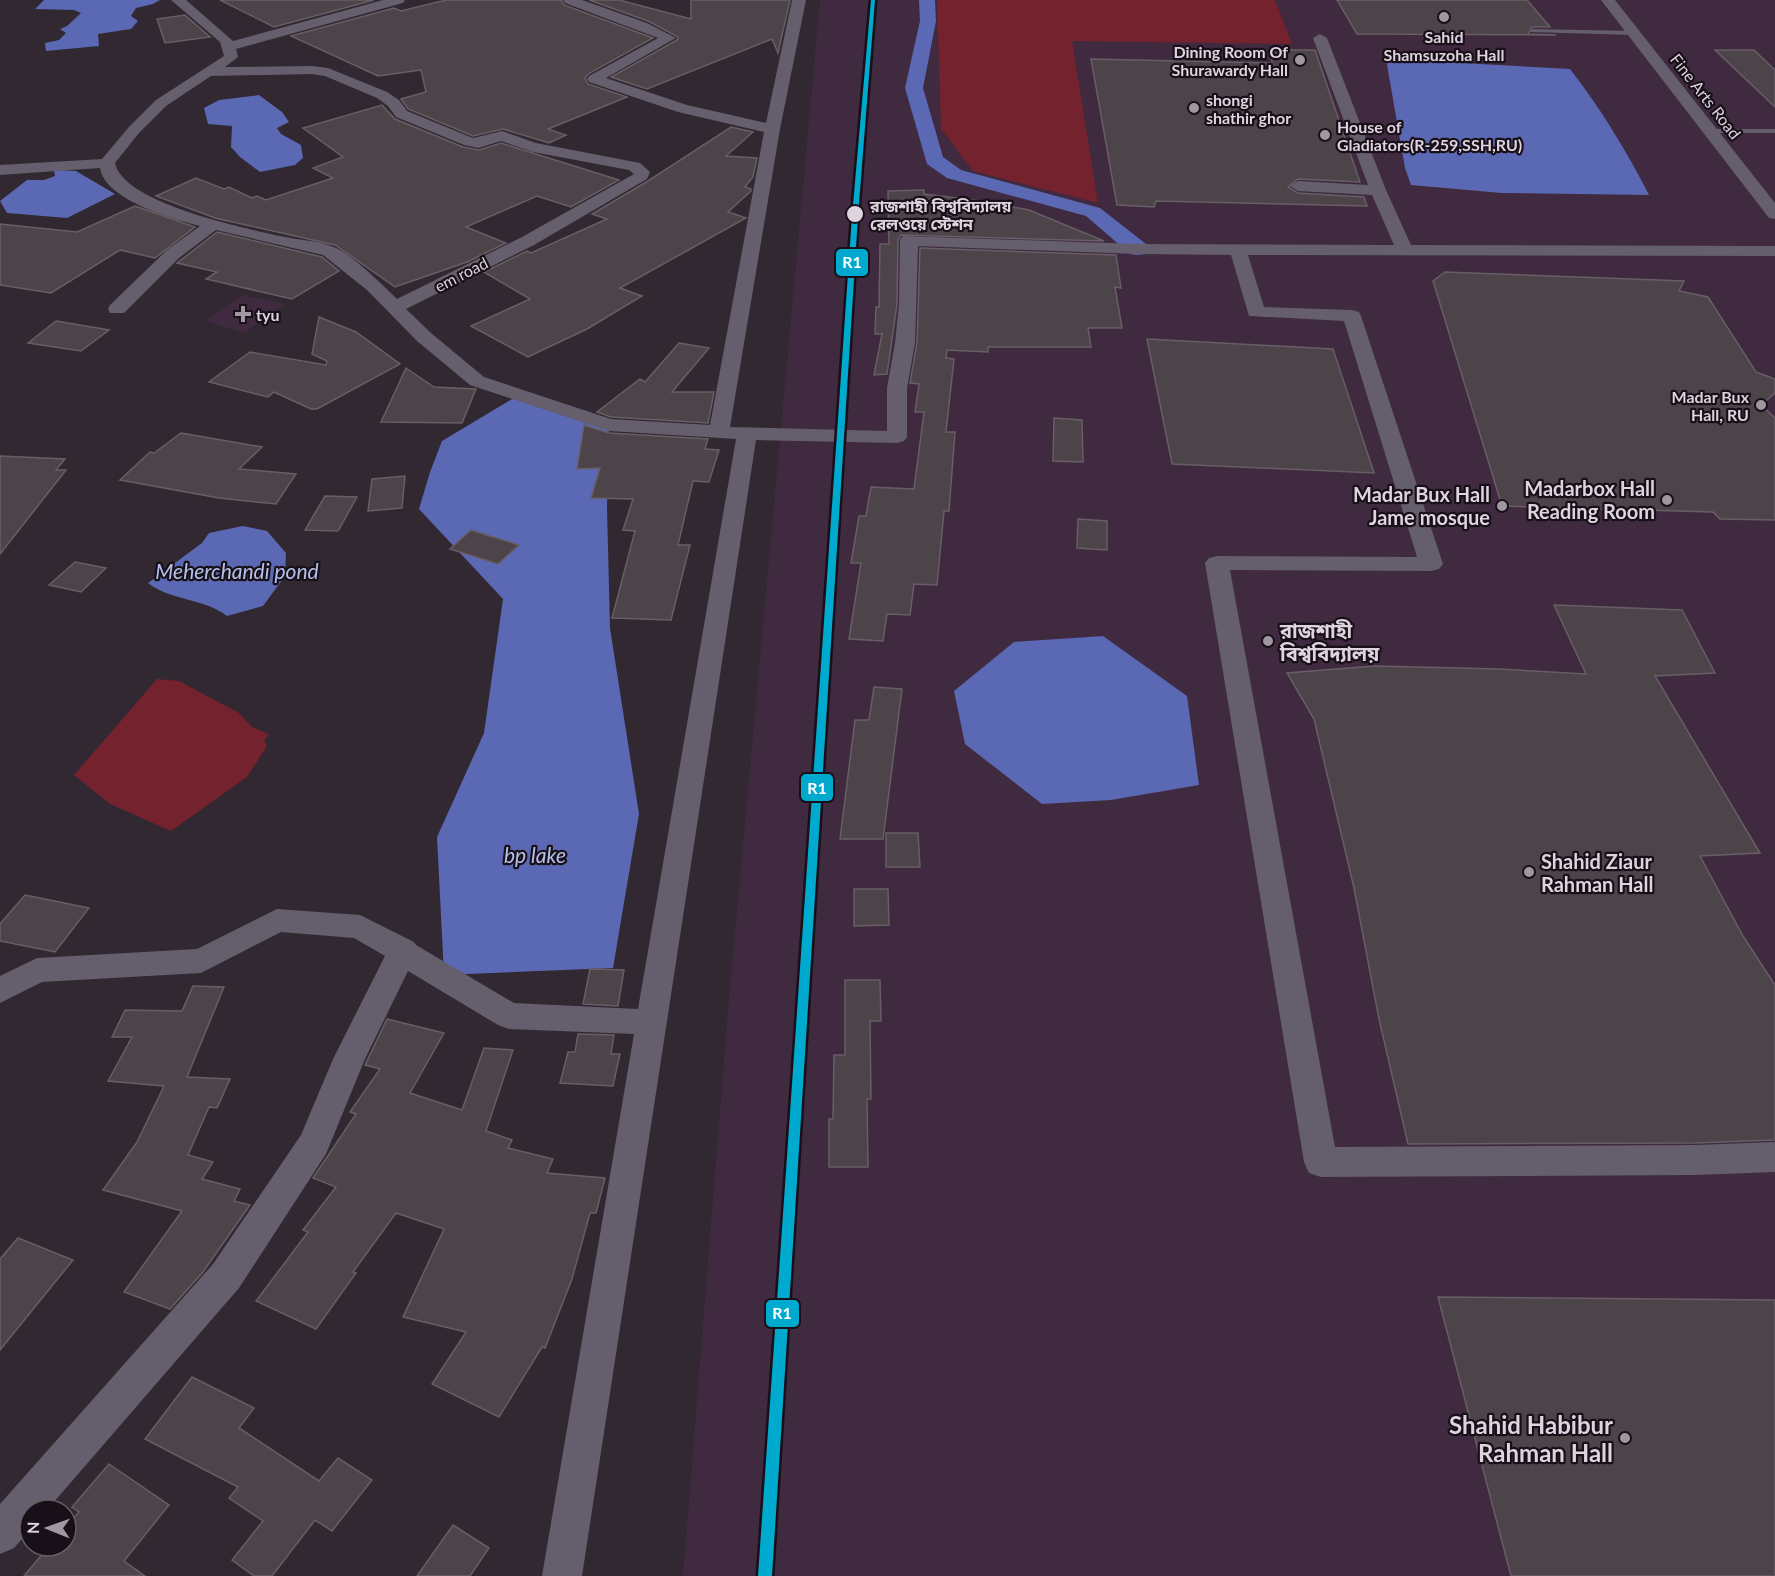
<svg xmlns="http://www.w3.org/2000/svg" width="1775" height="1576" font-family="Lato,'Noto Sans Bengali',sans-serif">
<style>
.built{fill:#3f2a3f}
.green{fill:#74222d}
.water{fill:#5b68b4}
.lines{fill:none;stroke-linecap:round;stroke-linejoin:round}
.canal{fill:#5b68b4;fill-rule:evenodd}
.building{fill:#4d444a;stroke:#685e65;stroke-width:1.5}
.service{fill:#655e6c;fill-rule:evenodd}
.minor{fill:#655e6c;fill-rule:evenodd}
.rail-1-casing{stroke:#181018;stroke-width:5}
.rail-1{fill:#00a9ce;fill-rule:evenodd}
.poi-dot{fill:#a197a1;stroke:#181018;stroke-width:2}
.stop-dot{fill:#ded3de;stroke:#181018;stroke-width:2}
.labels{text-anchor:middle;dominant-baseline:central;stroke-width:4.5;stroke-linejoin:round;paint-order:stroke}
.far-poi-label{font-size:16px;font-weight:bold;fill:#ded3de;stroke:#181018;text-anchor:start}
.far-street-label{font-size:16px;fill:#ded3de;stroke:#181018}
.far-stop-label{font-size:16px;font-weight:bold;fill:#ded3de;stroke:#181018;text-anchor:start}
.poi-label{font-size:20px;font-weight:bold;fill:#ded3de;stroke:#181018;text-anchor:end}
.water-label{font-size:21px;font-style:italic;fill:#b5c1ed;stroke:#181018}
.near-poi-label{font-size:24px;font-weight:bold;fill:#ded3de;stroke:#181018;text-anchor:end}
.line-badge{stroke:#181018;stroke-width:2}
.badge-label{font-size:16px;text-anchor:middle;font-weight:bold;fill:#fff}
</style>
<rect width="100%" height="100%" fill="#312831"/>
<g class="built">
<path d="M820 0H1775V1576H683L728 1010Z"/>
<path d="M243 295 285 304 244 333 206 321Z"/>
</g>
<g class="green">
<path d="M937 0H1275L1292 44 1072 41 1098 203 973 171 941 129Z"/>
<path d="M157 679 179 681 239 713 252 727 269 734 264 741 267 746 247 777 171 831 110 804 74 775Z"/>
</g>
<g class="water">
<path d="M44 0H160L153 4 136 8 131 16 138 21 131 29 98 34 99 46 46 51 45 43 59 40 66 33 60 29 67 26 81 13 74 10 35 9Z"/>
<path d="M1386 59 1570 69C1601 109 1626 150 1649 195L1502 193 1411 185 1405 168Z"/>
<path d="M259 95 282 112 289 122 277 128 281 134 301 145 303 158 295 165 260 172 240 157 231 147 232 126 208 124 204 108 219 100Z"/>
<path d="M59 170 76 171 115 194 67 218 7 213 0 201 27 180H44L55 176 54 171Z"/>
<path d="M517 396 609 425 607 508 610 628 639 814 613 968 444 975 437 837 484 733 503 599 419 509 430 472 442 441Z"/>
<path d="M243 526 267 531 286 553 285 576 263 606 227 616C204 598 171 601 148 583L202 543 209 533Z"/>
<path d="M1103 636 1187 696 1199 785 1111 800 1042 804 965 744 954 691 1014 642Z"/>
</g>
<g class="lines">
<path class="canal" d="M919 0H935L936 21 923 88 943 157 961 170 1100 208 1146 244 1149 249 1146 254 1138 255 1130 254 1086 216 947 178 927 164 905 88 920 21Z"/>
</g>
<g class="building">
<path d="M220 0H374L274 27Z"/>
<path d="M446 0H561L564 5 653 38 588 74 585 78 588 84 627 97 548 129 566 135 549 143 503 129 473 136 408 109 401 99 426 92 421 70 378 76 291 36 394 8 401 11Z"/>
<path d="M589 0H619L691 19V0H790L778 53 772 39 647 89 611 77 677 40 678 37 648 21Z"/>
<path d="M1337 0H1527L1550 27H1532L1528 34 1556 35 1357 34Z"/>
<path d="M185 15 210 37 165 43 157 19Z"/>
<path d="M1271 50H1315L1360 182 1298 179 1288 187 1298 193 1364 197 1367 206 1156 201 1154 207 1117 205 1091 59 1272 63Z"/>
<path d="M1715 50H1754L1775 70V107Z"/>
<path d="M382 105 395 119 463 147 479 150 501 143 619 180 571 207 537 196 466 227 506 243 467 262 395 287 335 245 215 218 156 196 196 178 224 189 229 187 252 198 257 196 266 200 333 178 313 168 343 157 303 128Z"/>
<path d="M731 127 753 132 726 156 757 158 753 177 745 187 751 189V191L728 212 746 218 620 288 642 296 587 329 528 357 471 326 530 299 484 272 527 251 531 253 607 219 592 214 648 181Z"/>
<path d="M924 190V194L982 201 1029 210 1104 241 901 235 898 240 897 304 887 374 874 375 882 334H875L876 307H879L880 244H889L888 191Z"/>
<path d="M135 206 195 227 155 258 120 250 51 293 0 285V224L77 232Z"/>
<path d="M217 232 322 257 339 271 292 299 206 279 217 272 177 263Z"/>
<path d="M920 248 1116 255 1121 288 1115 287 1122 328H1088L1091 347H988V352L947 350 946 358 954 359 946 432H955L949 511H944L937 585 914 584 910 615 887 614 883 641 849 639 861 563H851L859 516H866L871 487 914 489 924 412H915L919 384 910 383 917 343Z"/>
<path d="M1445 272 1684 281 1679 291 1708 297 1756 372 1775 379V393L1761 405 1775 418V520L1720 519 1713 512 1502 506 1433 281Z"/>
<path d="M319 317 356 332 400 364 317 409H311L274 392 268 397 209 382 250 352 326 365 327 361 312 354Z"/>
<path d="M56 321 109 330 81 351 28 343Z"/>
<path d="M1147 339 1333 349 1374 473 1172 464Z"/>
<path d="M679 343 709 348 672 392H714L708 423 611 417 597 412 640 379 645 382Z"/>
<path d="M406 368 434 387 476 389 462 423 381 422Z"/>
<path d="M1054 418 1082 420 1083 462 1053 461Z"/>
<path d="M584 425 609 433 708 439 705 449 719 450 709 482 693 481 678 545H690L671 620 612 618 635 531 623 530 633 499 591 498 600 468 577 469Z"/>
<path d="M181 433 262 447 239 469 296 474 276 504 219 498 120 480 150 452 154 453Z"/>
<path d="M0 456 65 459 56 470H66L0 554Z"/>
<path d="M405 476 402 508 368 511 372 479Z"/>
<path d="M325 496 357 497 338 531 305 530Z"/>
<path d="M1078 519 1107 521V550L1077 548Z"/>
<path d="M471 530 519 545 498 564 450 549Z"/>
<path d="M75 562 106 568 81 592 49 585Z"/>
<path d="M1554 605 1682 610 1715 673 1655 676 1760 853 1700 856 1743 936 1775 985V1140L1696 1143 1408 1144 1379 1019 1354 888 1314 719 1287 673 1375 666 1499 669 1586 674Z"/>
<path d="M874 687 902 689 883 839H840L855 720H869Z"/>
<path d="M886 833H918L920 867H886Z"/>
<path d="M854 889H888L889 925 854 926Z"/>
<path d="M25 895 89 908 55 952 0 941V924Z"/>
<path d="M590 969 624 970 618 1006 583 1004Z"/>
<path d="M845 980H880L881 1021H870L871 1099H867L868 1167H829V1119H833L834 1055H845Z"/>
<path d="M193 986 224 987 187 1077 230 1079 217 1108 209 1107 188 1155 213 1162 202 1179 240 1189 234 1201 250 1205 203 1272 170 1309 124 1292 182 1211 103 1190 137 1142 164 1086 108 1081 132 1037H112L125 1010 182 1011Z"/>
<path d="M387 1019 444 1033 410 1093 462 1110 484 1048 513 1050 486 1131 512 1140 508 1148 553 1159 547 1173 605 1178 596 1213H590L572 1279 545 1348 542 1347 499 1417 432 1384 466 1332 403 1317 444 1229 396 1213 353 1272 356 1273 316 1329 256 1301 308 1232 303 1230 336 1187 313 1178 356 1114 350 1112 380 1069 365 1065Z"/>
<path d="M578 1034 614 1035 611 1054H620L613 1086 560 1083 568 1052H575Z"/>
<path d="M18 1238 73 1260 0 1350V1259Z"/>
<path d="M1438 1297 1775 1300V1576H1511Z"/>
<path d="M192 1377 254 1408 239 1428 319 1481 338 1458 372 1480 332 1531 315 1520 272 1576H254L232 1560 263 1521 229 1498 238 1487 145 1439Z"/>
<path d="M109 1464 169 1505 124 1561 145 1576H24L49 1546H66V1527L79 1512 72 1507Z"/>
<path d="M453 1525 489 1548 470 1576H417Z"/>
</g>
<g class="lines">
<g class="service">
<path d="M1532 29 1633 31 1636 33 1633 35 1530 32Z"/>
<path d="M1711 129H1775V133H1708V129Z"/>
</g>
<g class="minor">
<path d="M171 0H186L233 41 383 0H405L403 3 236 49 238 57 225 67 312 66 328 68 387 92 399 100 407 111 473 138 502 131 536 143 640 163 650 172 647 179 534 245 406 309 431 333 484 377 611 419 710 425 764 132 678 112 589 82 587 79 589 76 658 38 565 3 563 0H582L647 23 676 38 606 78 687 105 766 123 792 0H806L780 129 730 427 887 431V388L895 343 899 304 900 240 903 236 1138 244 1394 245 1372 195 1298 191 1290 186 1298 181 1368 185 1313 38 1320 34 1327 38 1386 190 1411 245 1775 246V256L1248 255 1264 307 1352 310 1359 312 1361 316 1443 564 1439 569 1431 571 1230 570 1335 1147 1696 1145 1775 1142V1172L1696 1175 1321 1177 1309 1173 1304 1162 1205 563 1209 558 1217 556 1417 557 1344 321 1249 316 1231 255 1138 254 918 246 915 343 907 388V437L904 441 897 443 756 440 582 1576H542L634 1034 509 1029 498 1025 408 971 365 1059 326 1154 239 1288 47 1510H30V1530L14 1548 0 1554V1504L213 1264 301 1135 333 1059 385 956 354 938 281 932 201 973 42 982 0 1003V976L37 958 197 949 277 909 360 915 414 942 416 945 514 1003 638 1009 736 439 609 431 470 385 417 341 367 290 323 255 216 230 179 258 124 313H110L108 309 110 305 167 250 200 226C173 219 105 200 100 168L0 175V165L102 159 129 127 156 100 224 56 220 42ZM312 74 325 76 377 98 388 106 396 117 464 145 478 148 501 141 533 152 629 170 634 174 522 237 397 299C384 286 350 253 334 247 318 240 297 240 280 236 244 228 123 203 115 163L139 133 166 106 211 76Z"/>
<path d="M1601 0H1615L1775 203V219L1769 218Z"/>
</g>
<defs>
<path id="rail-1" d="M871 0H875L858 216 772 1576H758L852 216Z"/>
</defs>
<use href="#rail-1" class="rail-1-casing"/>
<use href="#rail-1" class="rail-1"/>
</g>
<g class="poi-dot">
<circle cx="1444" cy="17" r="6"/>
<circle cx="1300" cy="60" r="6"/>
<circle cx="1194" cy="108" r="6"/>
<circle cx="1325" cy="135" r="6"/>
<path d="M240 305h6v6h6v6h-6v6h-6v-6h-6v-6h6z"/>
<circle cx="1761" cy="405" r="6"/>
<circle cx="1667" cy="500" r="6"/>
<circle cx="1502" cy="506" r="6"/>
<circle cx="1268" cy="641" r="6"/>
<circle cx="1529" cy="872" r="6"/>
<circle cx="1625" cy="1438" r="6"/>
</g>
<circle class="stop-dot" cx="855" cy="214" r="9"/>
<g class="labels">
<g class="far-poi-label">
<text x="1444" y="36" text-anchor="middle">Sahid<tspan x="1444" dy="18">Shamsuzoha Hall</tspan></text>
<text x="1288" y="51" text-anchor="end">Dining Room Of<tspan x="1288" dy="18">Shurawardy Hall</tspan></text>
<text x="1206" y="99">shongi<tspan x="1206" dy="18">shathir ghor</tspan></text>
<text x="1337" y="126">House of<tspan x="1337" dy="18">Gladiators(R-259,SSH,RU)</tspan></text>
<text x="256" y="314">tyu</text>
<text x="1749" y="396" text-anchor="end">Madar Bux<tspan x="1749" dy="18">Hall, RU</tspan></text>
</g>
<g class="far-street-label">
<text transform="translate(1706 96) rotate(52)">Fine Arts Road</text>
<text transform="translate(461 274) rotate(-27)">em road</text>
</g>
<g class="far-stop-label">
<text x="870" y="205">রাজশাহী বিশ্ববিদ্যালয়<tspan x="870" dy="18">রেলওয়ে স্টেশন</tspan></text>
</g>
<g class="poi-label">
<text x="1655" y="488">Madarbox Hall<tspan x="1655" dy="23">Reading Room</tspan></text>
<text x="1490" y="494">Madar Bux Hall<tspan x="1490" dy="23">Jame mosque</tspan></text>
<text x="1280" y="630" text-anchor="start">রাজশাহী<tspan x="1280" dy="23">বিশ্ববিদ্যালয়</tspan></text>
<text x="1541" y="861" text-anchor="start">Shahid Ziaur<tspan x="1541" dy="23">Rahman Hall</tspan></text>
</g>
<g class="water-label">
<text x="237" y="570">Meherchandi pond</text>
<text x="535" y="854">bp lake</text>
</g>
<g class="near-poi-label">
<text x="1613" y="1424">Shahid Habibur<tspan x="1613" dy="28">Rahman Hall</tspan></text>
</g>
</g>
<g class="line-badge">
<rect x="835" y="248" width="34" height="29" rx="6" fill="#00a9ce"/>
<rect x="800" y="773" width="34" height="29" rx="6" fill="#00a9ce"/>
<rect x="765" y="1299" width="35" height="29" rx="6" fill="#00a9ce"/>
</g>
<g class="badge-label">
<text x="852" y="268">R1</text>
<text x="817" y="794">R1</text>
<text x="782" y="1319">R1</text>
</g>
<g transform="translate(48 1528) rotate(271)"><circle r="28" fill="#181018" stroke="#675e67" stroke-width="1.5"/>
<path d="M0-4.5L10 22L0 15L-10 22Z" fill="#a197a1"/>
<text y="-9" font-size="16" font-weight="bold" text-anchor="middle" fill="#ded3de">N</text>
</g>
</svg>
